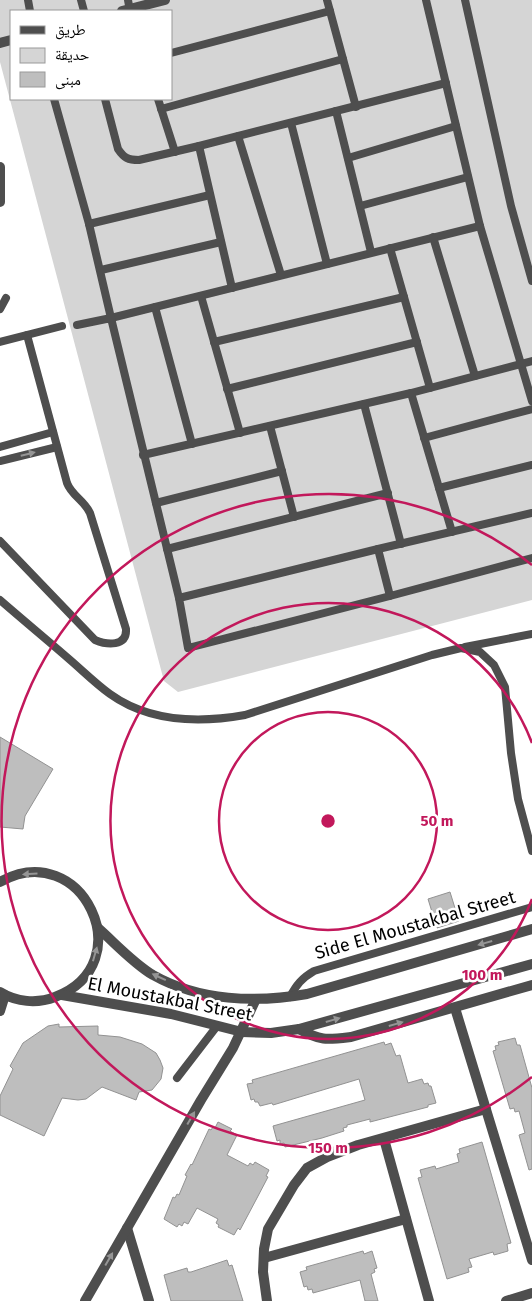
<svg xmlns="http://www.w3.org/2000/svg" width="532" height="1301" font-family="'Fira Sans','Noto Naskh Arabic',sans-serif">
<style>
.green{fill:#d5d5d5;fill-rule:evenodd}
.building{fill:#bebebe;stroke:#929292}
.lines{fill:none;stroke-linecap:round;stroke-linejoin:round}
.service{stroke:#4e4e4e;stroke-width:8}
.minor{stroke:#4e4e4e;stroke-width:10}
.tertiary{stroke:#4e4e4e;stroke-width:10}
.oneway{fill:#959595}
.ring{fill:none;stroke:#c2185b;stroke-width:2.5}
.labels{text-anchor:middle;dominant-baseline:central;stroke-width:5;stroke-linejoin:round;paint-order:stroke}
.street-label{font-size:18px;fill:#000;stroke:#fff}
.centre{fill:#c2185b;stroke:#fff;stroke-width:2.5}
.ring-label{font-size:15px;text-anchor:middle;font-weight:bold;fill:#c2185b;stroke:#fff;stroke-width:5;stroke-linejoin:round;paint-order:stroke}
</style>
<rect width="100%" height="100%" fill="#fff"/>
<path class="green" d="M0 0H532V600L178 692 164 681 0 62ZM11 11H171V99H11Z"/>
<g class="building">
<path d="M0 737 53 769 25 816 23 829 0 827Z"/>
<path d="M450 892 459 921 437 928 428 899Z"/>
<path d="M59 1024V1027L98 1026V1035L120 1037 142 1044 156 1053 160 1060 163 1068 161 1079 152 1090 139 1092 136 1100 102 1087 86 1099 78 1100 62 1098 44 1136 0 1115V1096L13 1069 10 1066 23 1043 48 1026Z"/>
<path d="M515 1038 517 1045H520L532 1088V1169L529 1170 519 1135 525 1133 519 1111 515 1112 514 1108 510 1109 493 1051 496 1050 495 1046 499 1045 498 1042Z"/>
<path d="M384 1042 385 1045 391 1043 396 1056 400 1055 408 1083 422 1079 424 1084 428 1083 429 1086H431L436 1103 428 1105V1107L370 1122V1119L347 1125V1127L343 1128 344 1131 322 1138 285 1147 284 1143 280 1144V1140L277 1141 273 1126 365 1100 359 1079 273 1105 272 1103 260 1106 258 1102H255L254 1099 251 1100 247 1084 253 1083 252 1080Z"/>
<path d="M218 1122 232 1129 230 1131 237 1135 227 1155 248 1166 250 1163 253 1165 255 1162 269 1170 266 1176 268 1177 257 1198 240 1230 238 1228 234 1235 218 1227 219 1225 216 1223 218 1219 197 1208 188 1224 184 1222 182 1226 179 1224 177 1227 164 1219 173 1197 175 1198 177 1194 179 1195 187 1176 185 1175 191 1164 192 1165 209 1129 211 1130 213 1127 215 1128Z"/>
<path d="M482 1142 511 1243 507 1244 508 1251 494 1255 493 1252 469 1259 472 1267 468 1268 469 1272 447 1279 418 1178 422 1177 420 1170 435 1166 436 1169 459 1162 457 1154 460 1153 459 1149Z"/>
<path d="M363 1251 364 1254 372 1251 377 1268 374 1269 375 1272 371 1274 378 1301H365L360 1280 313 1293 312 1289 308 1290 307 1286 304 1287 300 1272 307 1270 306 1267Z"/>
<path d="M227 1260 229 1266 232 1265 243 1301H171L164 1275 187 1268 188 1272H191Z"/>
</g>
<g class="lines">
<g class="service">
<path d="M28 0 30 11"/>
<path d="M81 0 84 11"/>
<path d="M128 0 130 11"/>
<path d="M327 0 356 107"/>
<path d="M426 0 480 226 532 401"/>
<path d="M465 0 511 206 532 281"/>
<path d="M171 53 330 11"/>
<path d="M54 99 89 224 111 318 480 226"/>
<path d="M105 99 118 149C124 158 128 160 139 160L199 146 446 83"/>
<path d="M158 99 175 152"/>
<path d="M161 109 343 59"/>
<path d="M336 111 371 252"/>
<path d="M291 123 327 264"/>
<path d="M238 136 281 275"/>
<path d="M199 146 232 288"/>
<path d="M348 158 456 126"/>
<path d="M360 206 468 177"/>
<path d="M89 224 210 195"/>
<path d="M433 237 475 376"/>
<path d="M390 248 430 388"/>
<path d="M101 270 221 242"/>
<path d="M201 296 240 433"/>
<path d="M155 307 192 444"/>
<path d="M0 309 6 298"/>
<path d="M77 325 111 318 179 598"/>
<path d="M0 342 62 326"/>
<path d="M214 342 404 297"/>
<path d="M227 389 417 342"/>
<path d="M411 393 452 532"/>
<path d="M364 404 401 544"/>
<path d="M270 426 294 517"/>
<path d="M424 438 532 409"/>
<path d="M0 447 53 432"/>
<path d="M143 455 411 393 532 361"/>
<path d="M0 461 57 447"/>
<path d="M439 488 532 465"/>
<path d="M156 503 282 471"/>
<path d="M0 541 95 640C107 645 127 647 126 629L90 513C84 500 72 496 67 483L27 335"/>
<path d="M167 549 388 493"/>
<path d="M378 549 532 513"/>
<path d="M390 596 378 549 179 598 188 648 390 596 532 558"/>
<path d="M0 600C23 620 46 639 69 659 83 671 96 684 110 694 149 722 200 723 245 715L432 655 461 648 480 652 494 665 505 687 511 753 518 799 532 851"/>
<path d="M465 647 532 634"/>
<path d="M290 997C296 985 302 978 314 971L532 907"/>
<path d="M177 1078 217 1026"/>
</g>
<g class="minor">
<path d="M122 11 165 0"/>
<path d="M0 43 11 40"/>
<path d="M0 167V202"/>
<path d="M455 1008 532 1260"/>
<path d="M299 1029C321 1041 326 1040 351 1037L532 985"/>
<path d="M384 1139 429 1301"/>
<path d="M127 1228 149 1301"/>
<path d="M264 1258 406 1219"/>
<path d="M267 1301 263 1272 264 1249 268 1229 294 1185 307 1168 327 1157 358 1145 486 1109"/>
<path d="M506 1301 532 1293"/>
</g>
<g class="tertiary">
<path d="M0 882C82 836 143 964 55 997 37 1004 16 1002 0 992"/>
<path d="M98 928C115 943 133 963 153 975 199 1001 256 1003 307 994L532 929"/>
<path d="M62 995 171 1014 242 1032 271 1033 299 1029 532 964"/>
<path d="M0 1011 5 995"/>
<path d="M85 1301 201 1100 233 1048 256 999"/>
</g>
</g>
<defs><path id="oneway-solid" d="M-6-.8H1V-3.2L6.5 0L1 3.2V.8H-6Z" transform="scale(1.25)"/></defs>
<g class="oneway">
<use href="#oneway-solid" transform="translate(28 454) rotate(-14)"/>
<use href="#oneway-solid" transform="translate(30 874) rotate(177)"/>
<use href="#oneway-solid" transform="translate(485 943) rotate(164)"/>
<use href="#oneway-solid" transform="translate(95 954) rotate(-74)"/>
<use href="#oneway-solid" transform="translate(159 977) rotate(-155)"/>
<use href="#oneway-solid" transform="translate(333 1020) rotate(-16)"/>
<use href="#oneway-solid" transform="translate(396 1024) rotate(-16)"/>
<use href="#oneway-solid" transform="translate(191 1118) rotate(-60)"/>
<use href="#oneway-solid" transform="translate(109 1259) rotate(-60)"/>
</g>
<g class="ring">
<circle cx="328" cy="821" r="109"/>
<path d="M532 899A218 218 0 1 1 532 743"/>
<path d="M532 1077A327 327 0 1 1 532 565"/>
</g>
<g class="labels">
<g class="street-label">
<text transform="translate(415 925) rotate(-16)">Side El Moustakbal Street</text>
<text transform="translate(170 999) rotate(11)">El Moustakbal Street</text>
</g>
</g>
<circle cx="328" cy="821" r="8" class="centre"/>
<g class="ring-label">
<text x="437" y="826">50 m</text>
<text x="482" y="980">100 m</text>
<text x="328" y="1153">150 m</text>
</g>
<rect x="10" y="10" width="162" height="90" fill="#ffffff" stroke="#999999"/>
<rect x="20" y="26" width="25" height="8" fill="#4e4e4e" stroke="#999999"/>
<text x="55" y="35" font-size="15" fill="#000000">طريق</text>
<rect x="20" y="48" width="25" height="15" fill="#d5d5d5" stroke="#999999"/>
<text x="55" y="60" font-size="15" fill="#000000">حديقة</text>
<rect x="20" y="72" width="25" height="15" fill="#bebebe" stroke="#999999"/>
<text x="55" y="85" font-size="15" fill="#000000">مبنى</text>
</svg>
